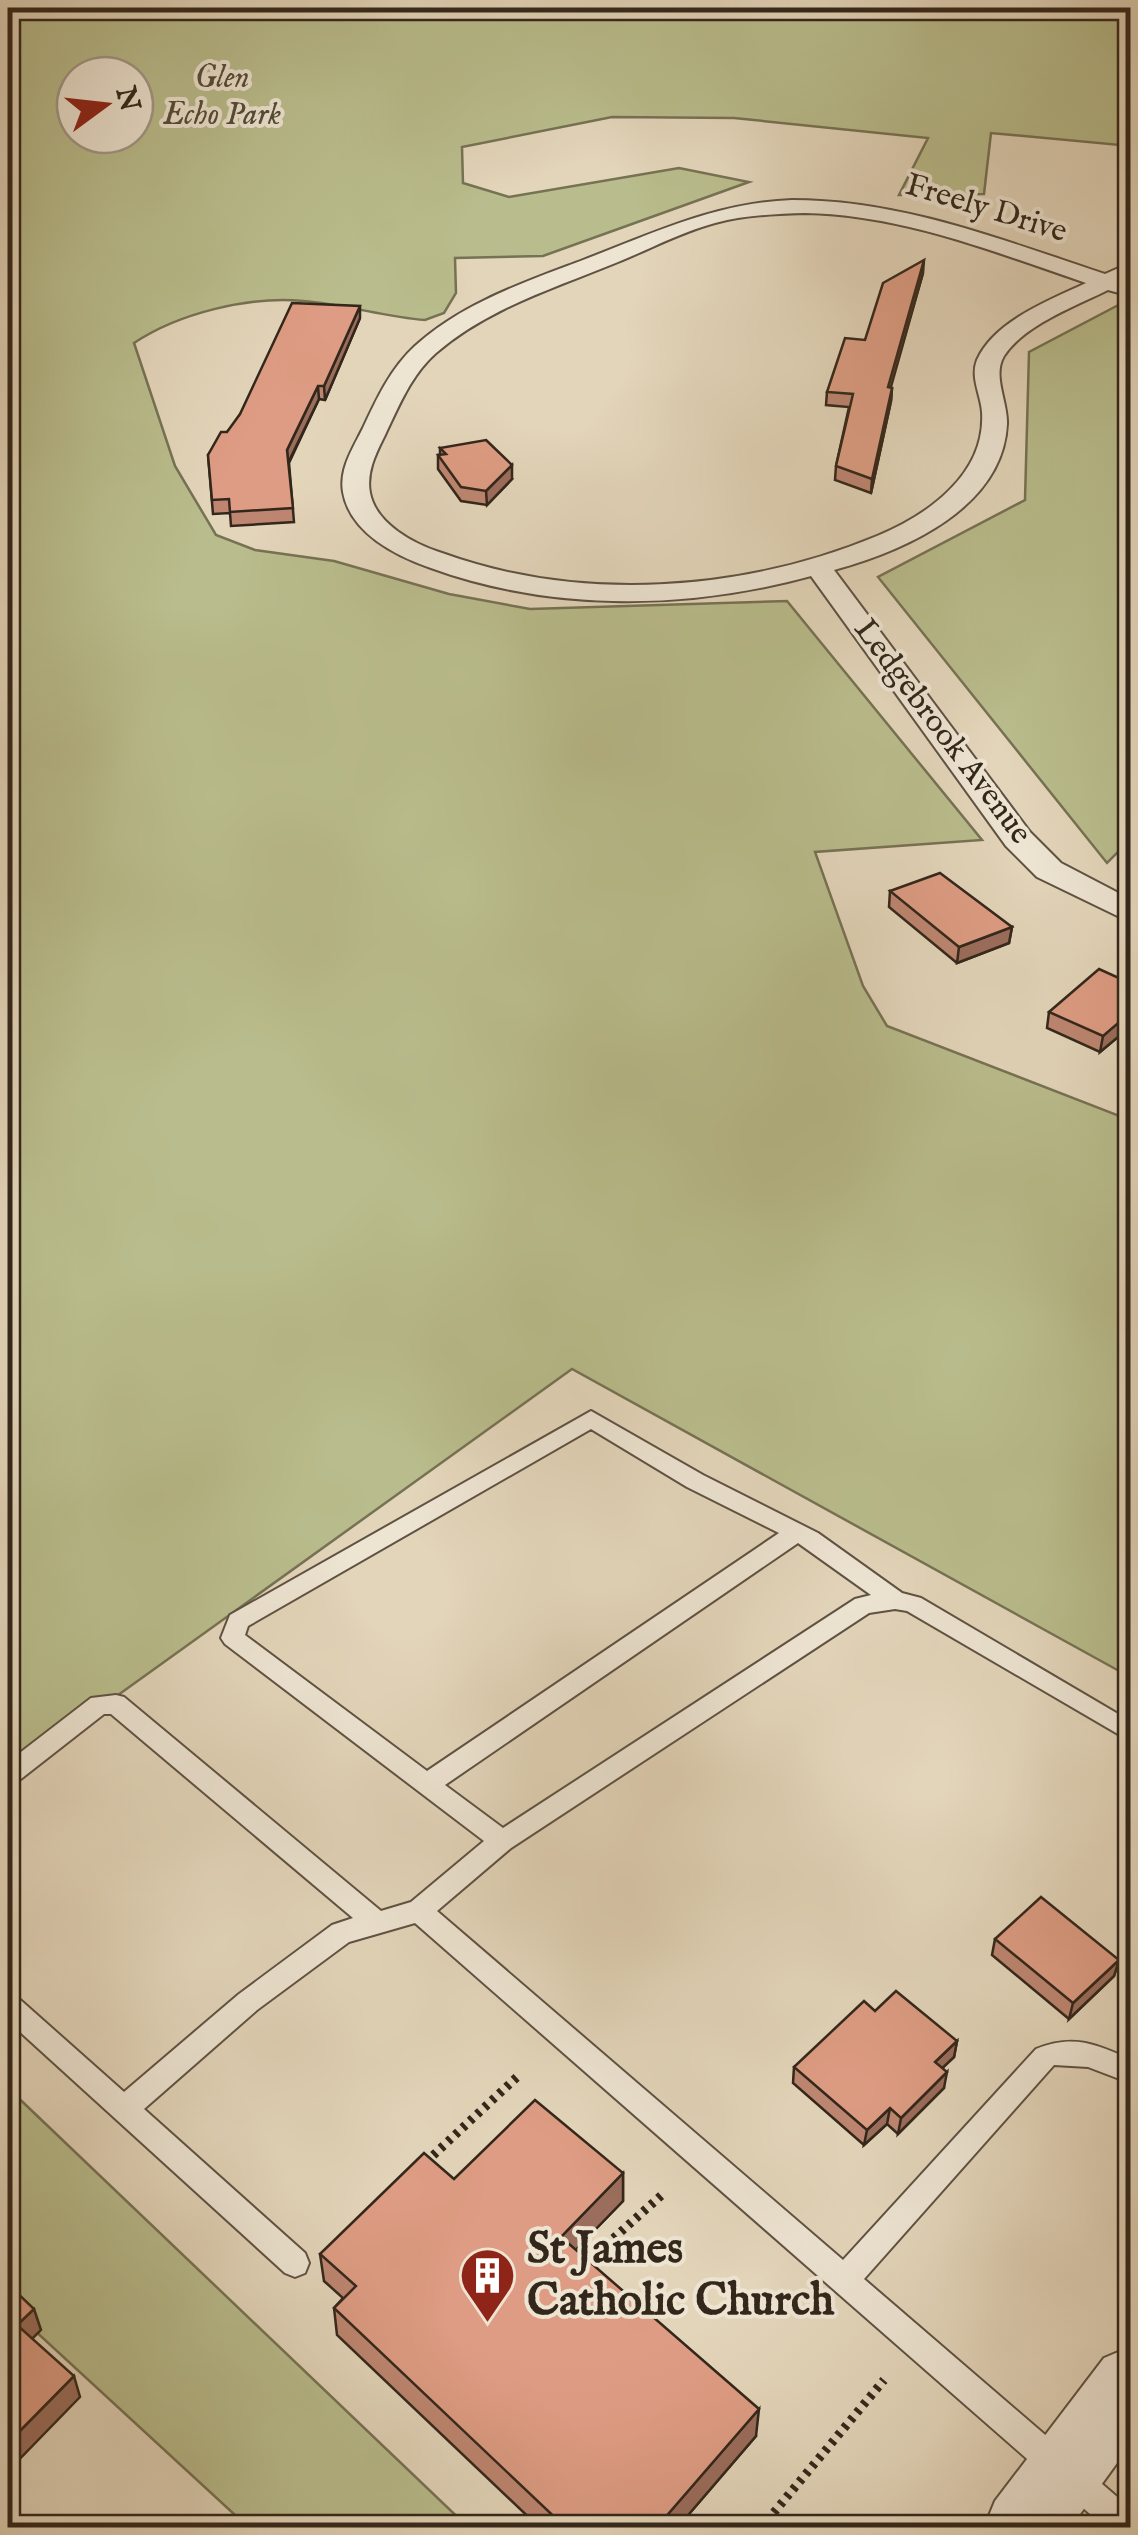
<svg xmlns="http://www.w3.org/2000/svg" width="1138" height="2535" font-family="'IM FELL English',serif">
<style>
.green{fill:#b9bc8c;stroke:#767254;stroke-width:2.5;fill-rule:evenodd}
.lines{fill:none;stroke-linecap:round;stroke-linejoin:round}
.service-casing{stroke:#5f5243;stroke-width:4}
.minor-casing{stroke:#5f5243;stroke-width:4}
.tertiary-casing{stroke:#5f5243;stroke-width:4}
.path{stroke:#33271b;stroke-width:9;stroke-dasharray:4 6;stroke-linecap:butt}
.service{fill:#ede4d2;fill-rule:evenodd}
.minor{fill:#ede4d2;fill-rule:evenodd}
.tertiary{fill:#ede4d2;fill-rule:evenodd}
.wall{fill:#be8671;stroke:#33271b;stroke-width:2.5}
.shaded-wall{fill:#9b6d5c;stroke:#33271b;stroke-width:2.5}
.building{fill:#dd9c83;stroke:#33271b;stroke-width:2.5}
.labels{text-anchor:middle;dominant-baseline:central;stroke-width:8;stroke-linejoin:round;paint-order:stroke}
.far-park-label{font-size:32px;font-style:italic;fill:#544c37;stroke:#ede4d2}
.far-street-label{font-size:32px;fill:#33271b;stroke:#ede4d2}
.near-poi-label{font-size:45px;font-weight:bold;fill:#33271b;stroke:#ede4d2;text-anchor:start}
</style>
<rect width="100%" height="100%" fill="#e3d5ba"/>
<filter id="stains"><feTurbulence type="fractalNoise" baseFrequency=".002" numOctaves="4"/><feColorMatrix values="0 0 0 0 .2 0 0 0 0 .09 0 0 0 0 .02 0 0 0 .5 -.17"/></filter>
<radialGradient id="worn" r=".72"><stop offset=".6" stop-color="#630" stop-opacity="0"/><stop offset="1" stop-color="#630" stop-opacity=".3"/></radialGradient>
<g class="green">
<path d="M8 8H1130V146L991 133 984 194 899 195 928 138 734 118 612 117 462 147 463 183 509 197 679 168 749 182 543 256 455 258 456 293 444 313 425 320C384 317 345 304 303 301 249 296 179 313 134 343L175 466 216 535 255 550 334 561 449 594 530 609 787 601 982 840 815 852 863 986 887 1026 1130 1120V1677L572 1369 8 1774ZM75 75H135V135H75Z"/>
<path d="M1126 301 1130 302V840L1107 863 878 577 1025 500 1029 352Z"/>
<path d="M8 2088 468 2527H248L8 2306Z"/>
</g>
<g class="lines">
<defs>
<path id="service" d="M591 1411 703 1475 818 1533 902 1593 921 1598 1130 1721V1741L907 1611 895 1609 869 1613 511 1848 437 1911 843 2260 1036 2049C1074 2034 1094 2044 1130 2059V2083L1088 2067 1054 2065 864 2279 1130 2508V2528H1106L415 1923 349 1942 257 2010 144 2109 305 2253 309 2263 305 2273 295 2277 285 2273 8 2021V1993L17 1997 124 2092 239 1994 332 1925 353 1918 111 1714H104L17 1782 8 1785V1762L91 1698 116 1695 124 1697 381 1911 411 1902 484 1841 225 1644 221 1638 230 1615ZM591 1429 687 1487 779 1533 427 1771 245 1635 248 1626ZM798 1543 871 1595 855 1599 503 1828 445 1785Z"/>
<path id="minor" d="M792 200C902 200 1002 240 1105 274L1130 263 1127 281 1130 296 1108 290C1076 306 1024 325 1004 356 992 376 1008 402 1007 424 1003 508 904 551 834 570L1030 832 1061 863 1130 899V922L1037 877 1006 846 811 576C687 610 552 612 431 568 396 556 350 533 343 492 339 469 353 448 363 428 377 398 391 368 415 346 462 303 525 282 583 260 654 233 715 203 792 200ZM805 213C904 215 994 252 1086 283 1050 300 994 321 977 360 970 378 981 395 982 412 986 474 928 515 877 536 742 592 580 603 442 553 414 544 376 524 370 493 366 472 376 453 385 435 399 406 411 375 436 353 488 308 555 288 618 262 650 249 681 232 715 223 745 215 775 214 805 213Z"/>
<path id="tertiary" d="M1130 2347V2445L1070 2528H984L995 2501 1104 2358Z"/>
</defs>
<use href="#service" class="service-casing"/>
<use href="#minor" class="minor-casing"/>
<use href="#tertiary" class="tertiary-casing"/>
<g class="path">
<path d="M426 2162 517 2077"/>
<path d="M606 2245 664 2193"/>
<path d="M761 2528 884 2380"/>
</g>
<use href="#service" class="service"/>
<use href="#minor" class="minor"/>
<use href="#tertiary" class="tertiary"/>
</g>
<g class="wall">
<path d="M923 273 890 387 892 388 891 401 871 493 835 480 836 466 849 407 826 405 827 392 865 340Z"/>
<path d="M360 318 325 400 319 399 289 463 294 522 231 526 230 513 213 514 208 455 227 432Z"/>
<path d="M440 448 512 479 487 505 461 501 438 469V455H440Z"/>
<path d="M890 891 1012 927 1009 943 957 963 889 907Z"/>
<path d="M1130 983V1027L1100 1052 1047 1028 1049 1012Z"/>
<path d="M995 1939 1119 1960 1114 1976 1069 2019 992 1955Z"/>
<path d="M875 2011 957 2041 954 2057 942 2068 944 2088 898 2134 887 2124 864 2145 793 2083 794 2067Z"/>
<path d="M623 2173V2201L575 2250 756 2436 677 2528H540L337 2335 334 2308 343 2298 324 2281 320 2254 454 2179Z"/>
</g>
<g class="shaded-wall">
<path d="M924 260 923 273 887 401 888 387Z"/>
<path d="M360 306V318L325 400 324 386Z"/>
<path d="M318 386 319 399 288 463 287 450Z"/>
<path d="M892 388 891 401 871 493 872 479Z"/>
<path d="M512 465V479L487 505 486 491Z"/>
<path d="M1012 927 1009 943 957 963 959 947Z"/>
<path d="M1130 1009V1027L1100 1052 1103 1036Z"/>
<path d="M1119 1960 1114 1976 1069 2019 1073 2003Z"/>
<path d="M957 2041 954 2057 932 2078 935 2062Z"/>
<path d="M947 2072 944 2088 898 2134 901 2118Z"/>
<path d="M890 2108 887 2124 864 2145 867 2130Z"/>
<path d="M623 2173V2201L561 2265V2237Z"/>
<path d="M34 2309 41 2330 24 2347 17 2325Z"/>
<path d="M74 2376 80 2397 8 2471V2443Z"/>
<path d="M759 2409 756 2436 677 2528H656Z"/>
</g>
<g class="building">
<path d="M924 260 888 387 892 388 872 479 836 466 853 394 827 392 845 338 865 340 883 283Z"/>
<path d="M292 303 360 306 324 386H318L287 450 293 508 230 512 229 499 212 500 208 455 221 432H227L240 414Z"/>
<path d="M486 440 512 465 486 491 461 487 438 455 446 454 440 448Z"/>
<path d="M940 873 1012 927 959 947 890 891Z"/>
<path d="M1099 969 1130 983V1013L1103 1036 1049 1012Z"/>
<path d="M1041 1897 1119 1960 1073 2003 995 1939Z"/>
<path d="M896 1991 957 2041 935 2062 947 2072 901 2118 890 2108 867 2130 794 2067 864 2001 875 2011Z"/>
<path d="M535 2100 623 2173 561 2237 759 2409 656 2528H566L334 2308 356 2286 320 2254 424 2153 454 2179Z"/>
<path d="M10 2286 34 2309 17 2325 74 2376 8 2443V2288Z"/>
</g>
<defs>
<symbol id="building-pin" viewBox="-11 -11 22 30"><path d="M0 17L-7.5 6A9.5 9.5 0 1 1 7.5 6Z" fill="#8f2418" stroke="#ede4d2"/><path d="M-4-6H4V6H1V3H-1V6H-4ZM-2.5-4.3h1.7v1.8h-1.7ZM.8-4.3h1.7v1.8H.8ZM-2.5-1h1.7V.8h-1.7ZM.8-1h1.7V.8H.8Z" fill="#fff"/></symbol>
</defs>
<g fill-rule="evenodd">
<use href="#building-pin" x="456" y="2244" width="63" height="86"/>
</g>
<g class="labels">
<g class="far-park-label">
<text x="222" y="78">Glen<tspan x="222" dy="37">Echo Park</tspan></text>
</g>
<g class="far-street-label">
<text transform="translate(986 209) rotate(17)">Freely Drive</text>
<text transform="translate(942 732) rotate(53)">Ledgebrook Avenue</text>
</g>
<g class="near-poi-label">
<text x="527" y="2249">St James<tspan x="527" dy="52">Catholic Church</tspan></text>
</g>
</g>
<rect width="1138" height="2535" fill="none" stroke="#e3d5ba" stroke-width="40"/>
<rect x="10" y="10" width="1118" height="2515" fill="none" stroke="#33271b" stroke-width="5"/>
<rect x="20" y="20" width="1098" height="2495" fill="none" stroke="#33271b" stroke-width="2.5"/>
<g transform="translate(105 105) rotate(75)"><circle r="48" fill="#ede4d2" stroke="#a39889" stroke-width="2.5"/>
<path d="M0-8L18 38L0 25L-18 38Z" fill="#8f2418"/>
<text y="-15" font-size="28" font-weight="bold" text-anchor="middle" fill="#33271b">N</text>
</g>
<rect width="100%" height="100%" filter="url(#stains)"/>
<rect width="100%" height="100%" fill="url(#worn)"/>
</svg>
